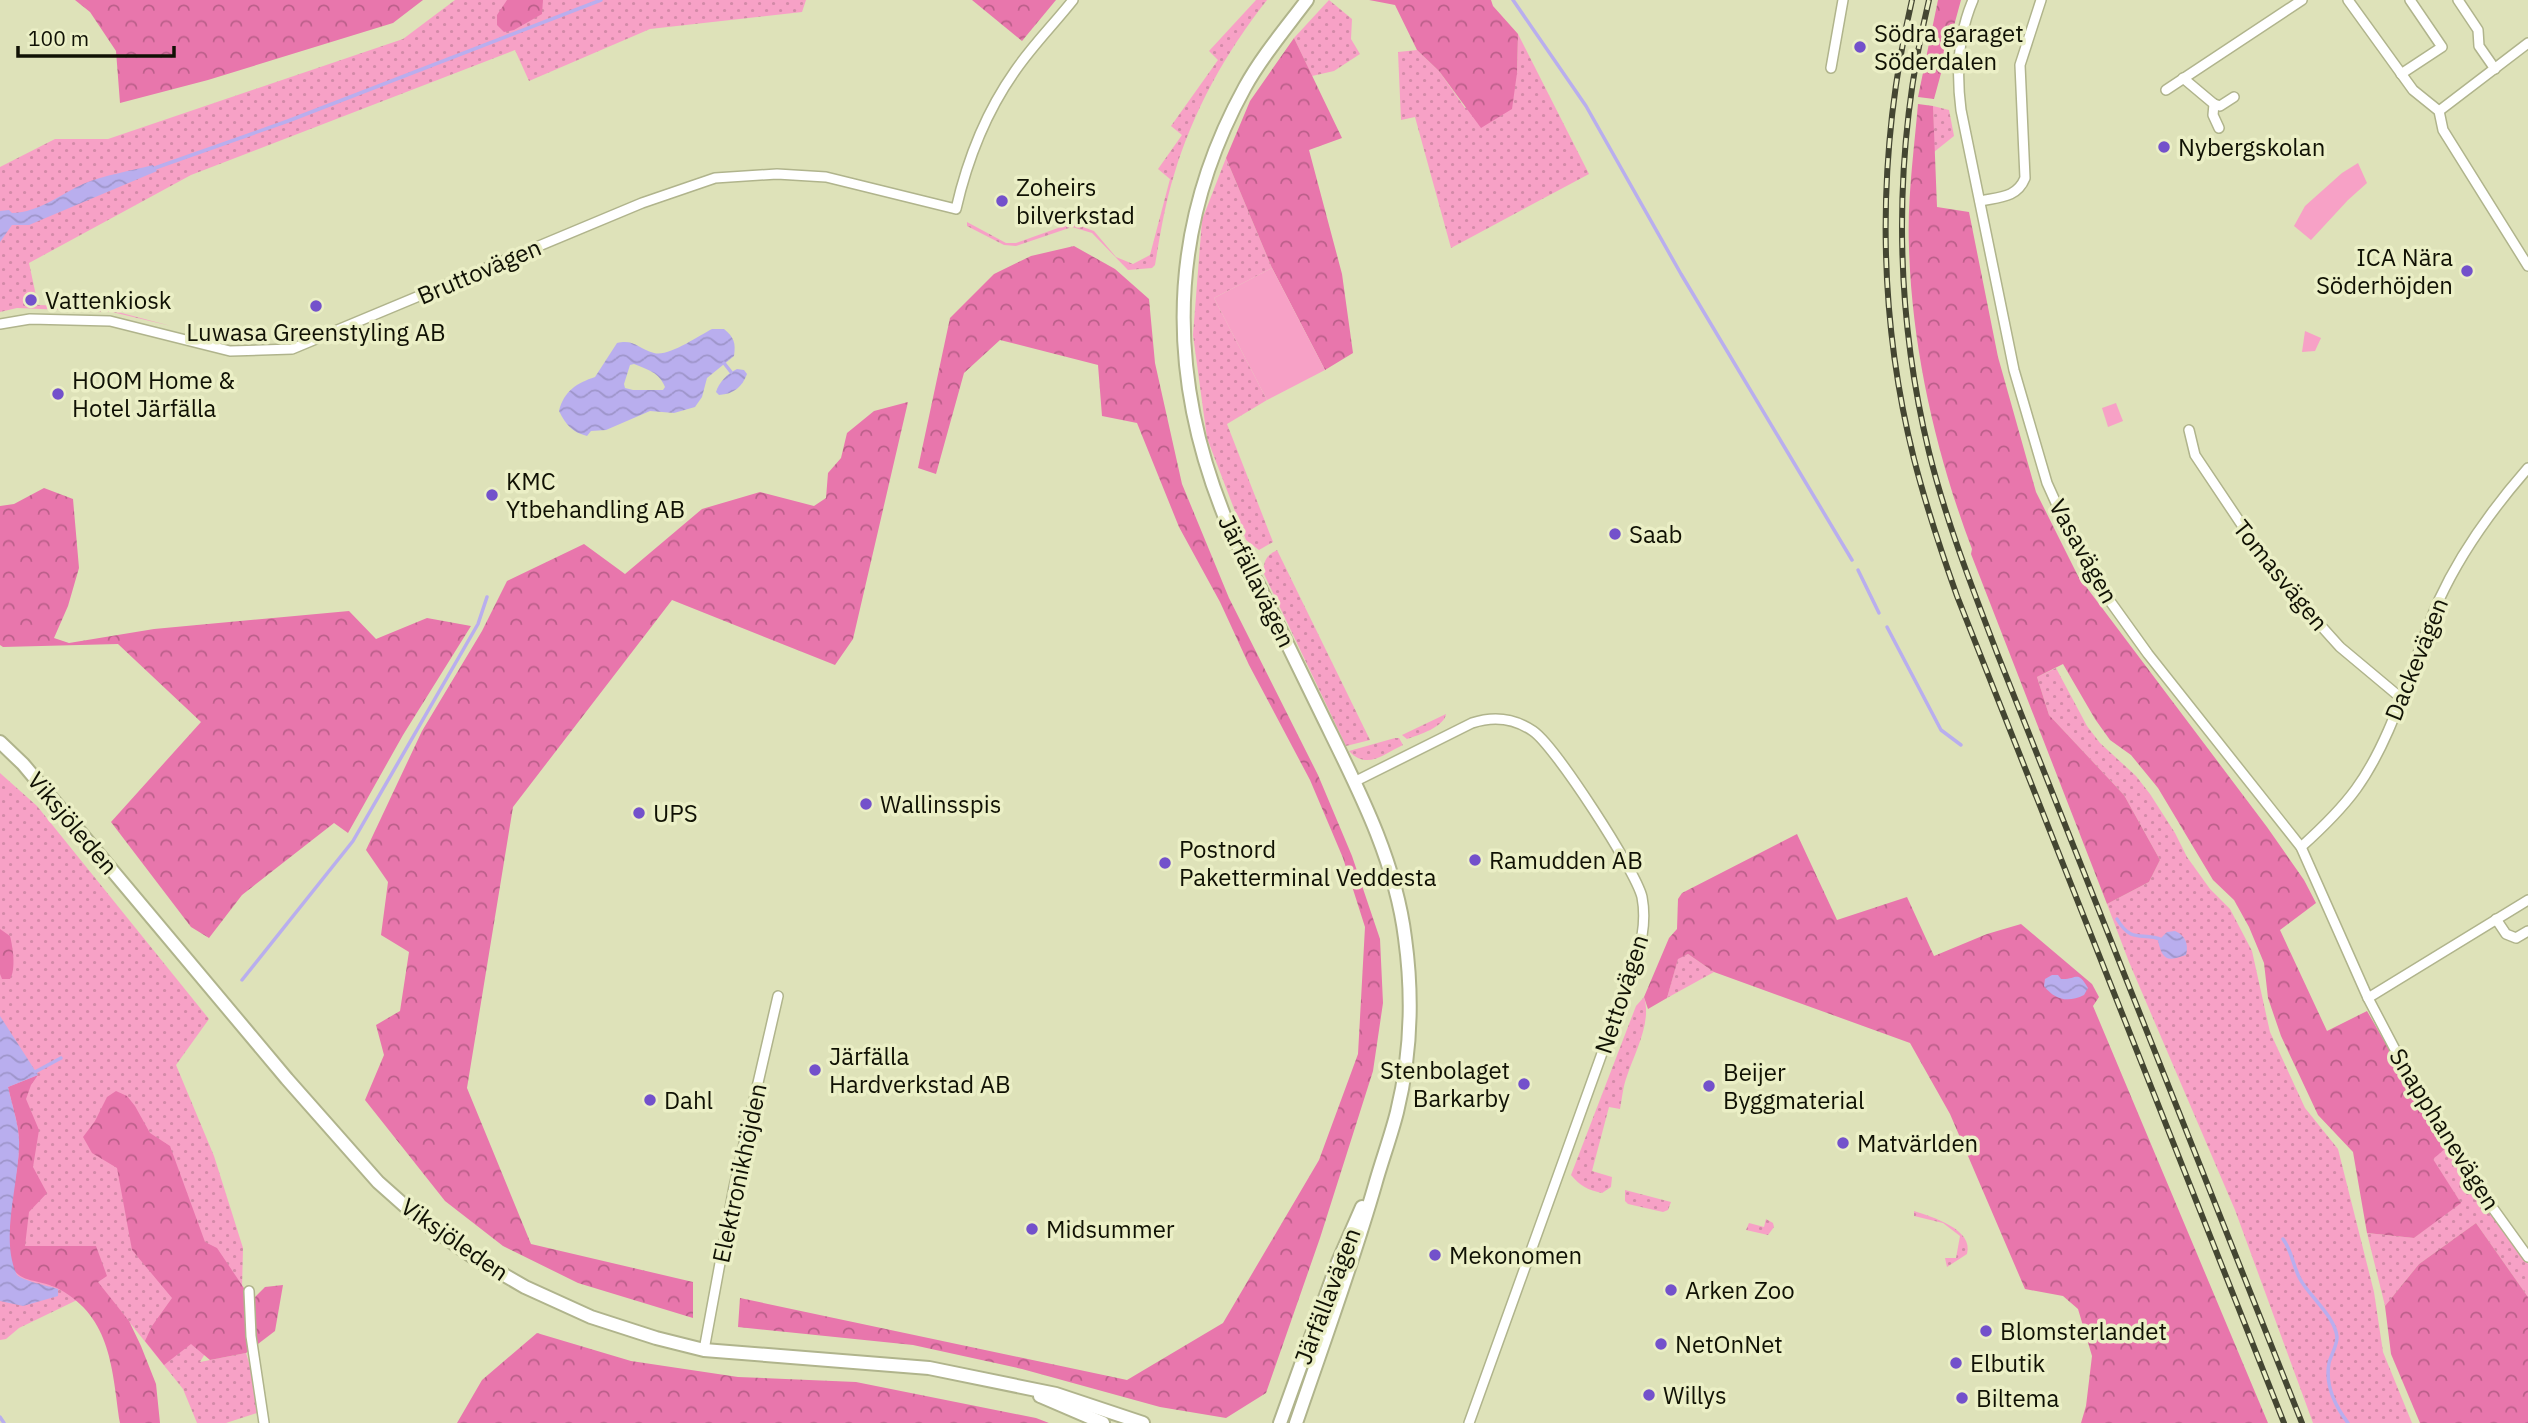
<svg xmlns="http://www.w3.org/2000/svg" width="2528" height="1423" font-family="'IBM Plex Sans',sans-serif">
<style>
.grass{fill:url(#grass-dots)}
.forest{fill:url(#forest-crowns)}
.park{fill:#f7a1c6}
.water{fill:url(#water-waves);fill-rule:evenodd}
.lines{fill:none;stroke-linecap:round;stroke-linejoin:round}
.stream{stroke:#b9aeee;stroke-width:3.5}
.street-casing{stroke:#b0b48c;stroke-width:12}
.secondary-casing{stroke:#b0b48c;stroke-width:16}
.street{stroke:#fff;stroke-width:9}
.secondary{stroke:#fff;stroke-width:12}
.rail-casing{stroke:#444632;stroke-width:6}
.rail{stroke:#ebefc6;stroke-width:3.5;stroke-dasharray:10;stroke-linecap:butt}
.poi-dot{fill:#7351cb;stroke:#ebefc6;stroke-width:2.5}
.labels{text-anchor:middle;dominant-baseline:central;stroke-width:7;stroke-linejoin:round;paint-order:stroke}
.poi-label{font-size:24px;fill:#101104;stroke:#ebefc6;text-anchor:start}
.street-label{font-size:24px;fill:#101104;stroke:#ebefc6}
</style>
<defs>
<pattern id="grass-dots" width="8" height="8" patternUnits="userSpaceOnUse" patternTransform="scale(1.75)"><rect width="8" height="8" fill="#f7a1c6"/><path d="M2 2h.1M6 6h.1" fill="none" stroke="#d38aa8" stroke-width="1.8" stroke-linecap="round"/></pattern>
<pattern id="forest-crowns" width="20" height="18" patternUnits="userSpaceOnUse" patternTransform="scale(1.75)"><rect width="20" height="18" fill="#e876ac"/><path d="M2 6a3 3 0 1 1 6 0M12 15a3 3 0 1 1 6 0" fill="none" stroke="#bb5f8a"/></pattern>
<pattern id="water-waves" width="16" height="10" patternUnits="userSpaceOnUse" patternTransform="scale(1.75)"><rect width="16" height="10" fill="#b9aeee"/><path d="M0 5q4-4 8 0t8 0" fill="none" stroke="#9e95ca"/></pattern>
</defs>
<rect width="100%" height="100%" fill="#dee2b9"/>
<g class="grass">
<path d="M455 0H806L802 12 650 29 529 81 515 50 191 175 29 263 38 305 99 307 171 326 112 312 17 308 0 312V167L55 139H108L403 39Z"/>
<path d="M1256 0H1267C1226 52 1193 111 1174 175 1165 204 1160 235 1155 265L1152 268 1128 270 1092 233 1072 227 1016 246 1004 245 967 226V222L1006 243H1016L1072 223 1094 231 1116 257 1133 264 1150 255 1170 179 1158 169 1182 135 1171 126 1218 60 1209 51Z"/>
<path d="M1329 0 1352 19 1351 39 1360 54 1334 71 1312 76 1294 38Z"/>
<path d="M1518 34 1589 174 1451 248 1415 117 1401 120 1398 52 1417 50 1439 71 1465 108 1517 73Z"/>
<path d="M1933 106 1949 110 1954 136 1934 152Z"/>
<path d="M1226 158 1272 268 1214 298 1267 400 1227 424 1273 542 1259 550 1246 540 1207 438 1193 335 1202 220Z"/>
<path d="M1277 550 1370 740 1346 746 1264 574C1263 561 1266 556 1277 550Z"/>
<path d="M2056 668 2087 726 2100 743 2136 776 2150 794 2175 833 2187 857 2210 889 2230 909 2252 951 2270 1032 2305 1108 2338 1149 2374 1292 2383 1352 2412 1423H2313L2235 1210 2129 962 2107 904 2149 882 2160 860 2124 795 2049 715 2037 677Z"/>
<path d="M1446 714C1444 727 1419 735 1407 739L1402 735Z"/>
<path d="M1395 738H1399L1403 745C1385 753 1367 771 1349 751Z"/>
<path d="M0 773 37 806 209 1019 176 1065 214 1156 243 1248 241 1330 212 1342 200 1362 246 1353 255 1382 257 1413 226 1423H197L183 1389 102 1288 19 1328 6 1339 0 1340Z"/>
<path d="M1688 954 1714 972 1667 998 1678 958Z"/>
<path d="M1644 997C1652 1022 1635 1052 1627 1076 1623 1086 1622 1099 1620 1109L1609 1107 1592 1171 1612 1177 1611 1187 1602 1193C1588 1190 1580 1186 1571 1175L1636 1006Z"/>
<path d="M2446 1148 2480 1200 2528 1264V1297L2476 1223 2419 1264 2385 1306 2367 1233 2414 1238 2460 1202 2432 1158Z"/>
<path d="M1625 1190 1671 1202 1668 1210 1663 1212 1628 1204 1625 1201Z"/>
<path d="M1914 1211C1932 1217 1974 1229 1967 1254L1947 1267 1945 1258H1956L1960 1236 1943 1223 1914 1216Z"/>
<path d="M1766 1219 1773 1223 1774 1227 1768 1235 1746 1230 1749 1223 1764 1227Z"/>
</g>
<g class="forest">
<path d="M75 0H423L393 23 208 80 120 103 116 51 90 12Z"/>
<path d="M507 0H543L542 14 514 30 504 32 497 25V15Z"/>
<path d="M972 0H1056L1022 41Z"/>
<path d="M1369 0H1491L1493 6 1518 34 1517 73 1512 109 1481 128 1439 71 1417 50 1395 5Z"/>
<path d="M1938 0H1961L1934 99 1918 97Z"/>
<path d="M1294 38 1342 138 1309 150 1342 274 1353 353 1325 370 1272 268 1226 158 1250 101Z"/>
<path d="M1918 104 1933 106 1937 207 1969 212 1998 357 2036 492 2078 576 2267 827 2304 880 2316 903 2280 930 2327 1031 2367 1011 2446 1148 2433 1159 2461 1203 2414 1238 2367 1233 2353 1152 2318 1115 2281 1036 2268 998 2264 963 2249 927 2234 900 2213 880 2158 788 2131 755 2110 740 2095 719 2063 664 2037 677 2049 715 2124 795 2160 860 2149 882 2107 904 1971 554 1972 549C1936 454 1912 349 1909 248 1907 200 1914 151 1918 104Z"/>
<path d="M1074 246 1115 269 1149 299 1155 363 1182 484 1229 598 1318 775 1352 856 1380 939 1383 1003 1373 1071 1320 1238 1266 1393 1226 1418 1160 1407 1022 1369 913 1345 738 1327 740 1298 1127 1380 1223 1323 1319 1160 1358 1054 1365 927 1343 858 1310 780 1249 665 1220 602 1179 527 1137 423 1102 416 1098 365 1000 340 964 373 936 474 918 468 950 318 994 274 1031 256Z"/>
<path d="M908 402 853 639 835 665 672 600 513 807 467 1088 531 1244 693 1282V1318L578 1283 503 1246 445 1201 365 1100 384 1055 376 1025 400 1011 409 952 381 935 388 882 366 850 422 731 482 631 507 581 584 544 625 574 702 509 760 492 814 506 826 498 828 473 841 458 847 433 874 411Z"/>
<path d="M44 488 73 499 79 568 68 606 54 638 69 643 154 629 349 611 376 639 427 618 471 626 403 735 348 833 334 823 242 895 209 938 191 927 111 822 201 722 118 644 3 647 0 645V506L14 504Z"/>
<path d="M1797 834 1837 920 1907 897 1934 956 1987 934 2021 924 2092 984 2099 997 2093 1006 2268 1423H2081L2086 1406 2092 1356 2078 1309 2063 1296 2025 1289 1950 1114 1910 1043 1714 972 1688 954 1678 959 1667 998 1648 1009 1644 997 1669 938 1677 929 1678 899 1682 893Z"/>
<path d="M0 929 10 936C13 948 16 969 10 979H2L0 974Z"/>
<path d="M38 1075 31 1085 26 1099 39 1130 33 1167 47 1193 29 1212 25 1246H96L107 1276 98 1282 129 1321 141 1346 156 1384 160 1423H120C112 1370 112 1318 59 1289 36 1277 19 1286 7 1259 0 1221 19 1184 19 1145 20 1127 12 1105 8 1087Z"/>
<path d="M116 1091 127 1096 135 1106 150 1133 170 1146 205 1242 217 1248 252 1300 265 1287 283 1285 275 1331 246 1353 210 1360 191 1344 164 1365 145 1341 152 1326 172 1298 132 1250 117 1168 92 1153 83 1137 95 1121 107 1097Z"/>
<path d="M2476 1223 2528 1297V1423H2420L2391 1354 2385 1306 2419 1264Z"/>
<path d="M537 1333 631 1361 738 1377 856 1382 1036 1418 1049 1423H457L482 1380Z"/>
</g>
<g class="park">
<path d="M2358 163 2367 183 2348 200 2311 240 2294 226 2305 206 2342 173Z"/>
<path d="M1272 268 1325 370 1267 400 1214 298Z"/>
<path d="M2305 331 2321 338 2315 351 2302 352Z"/>
<path d="M2116 403 2123 421 2108 427 2102 408Z"/>
</g>
<g class="water">
<path d="M153 165 157 171 29 225H12L0 242V211L9 210 12 213C40 212 59 195 83 184 105 175 130 171 153 165Z"/>
<path d="M712 329H724C734 337 736 343 734 356L707 378 702 397 695 407 674 413 650 411 606 430 591 431 587 436C572 432 566 425 559 411 564 391 577 383 595 377L617 343C635 339 638 349 654 353 669 357 698 336 712 329ZM634 364C648 370 659 372 665 387L663 390H633L625 388 624 384 630 365Z"/>
<path d="M737 369 744 370 747 374C742 387 734 394 719 395L716 392C719 382 727 374 737 369Z"/>
<path d="M2175 931C2185 935 2189 944 2186 955 2168 961 2163 962 2158 941L2167 932Z"/>
<path d="M2052 975H2058L2061 979C2077 980 2077 969 2088 988L2084 995C2068 1003 2055 1000 2044 986L2045 979Z"/>
<path d="M0 1016 38 1075 8 1087C12 1106 20 1128 19 1146 18 1187 0 1240 17 1275 23 1281 49 1286 58 1289V1296L23 1306 0 1301Z"/>
</g>
<g class="lines">
<g class="stream">
<path d="M1513 0 1586 106 1681 274 1852 560"/>
<path d="M155 168 288 121 601 0"/>
<path d="M724 363 731 372"/>
<path d="M1858 570 1879 613"/>
<path d="M1887 627 1941 730 1961 745"/>
<path d="M2117 919C2132 945 2143 931 2162 940"/>
<path d="M242 980 353 841 478 624 487 597"/>
<path d="M35 1072 61 1058"/>
<path d="M2283 1239C2292 1251 2293 1266 2300 1279 2309 1296 2335 1316 2337 1337 2337 1346 2331 1355 2329 1363 2325 1385 2335 1406 2348 1423"/>
<path d="M0 1417 4 1423"/>
</g>
<defs>
<g id="street">
<path d="M1973 0C1958 35 1956 72 1961 110L2014 370 2047 483 2070 534 2102 590 2148 654 2301 847 2368 998 2400 1059 2441 1128 2487 1200 2528 1257"/>
<path d="M2348 0 2413 90 2439 111 2443 130 2528 266"/>
<path d="M2458 0 2478 30 2479 46 2495 69"/>
<path d="M1831 68 1843 0"/>
<path d="M2401 74 2442 47 2410 0"/>
<path d="M2183 78 2214 104 2213 115 2219 128"/>
<path d="M2166 90 2302 0"/>
<path d="M2214 104 2220 106 2234 97"/>
<path d="M2439 111 2528 43"/>
<path d="M1980 201C1999 197 2017 198 2025 178L2020 65 2041 0"/>
<path d="M0 324 30 319 110 321 230 351 292 349 642 203 715 178 777 174 826 177 956 209C967 161 986 112 1015 71 1032 46 1054 24 1073 0"/>
<path d="M2189 430 2195 455 2276 576 2340 647 2401 698"/>
<path d="M1354 782 1472 723C1493 716 1514 718 1533 731 1555 746 1636 871 1642 897 1646 918 1643 937 1637 956L1469 1423"/>
<path d="M2301 847C2321 829 2340 811 2356 789 2395 735 2412 660 2439 600 2462 550 2493 508 2528 468"/>
<path d="M2496 919 2506 934 2516 938 2528 931"/>
<path d="M2368 998 2528 900"/>
<path d="M249 1291 251 1336 264 1423"/>
<path d="M704 1350 734 1187 778 996"/>
</g>
<g id="secondary">
<path d="M0 742 23 764 287 1079 378 1182 423 1222 473 1257 525 1287 591 1317 656 1338 704 1350 929 1368 1056 1394 1143 1423"/>
<path d="M1040 1396 1103 1423"/>
<path d="M1280 1423 1338 1262 1362 1207"/>
<path d="M1296 1423C1323 1344 1352 1265 1375 1185 1382 1160 1391 1136 1397 1112 1411 1055 1413 996 1405 938 1395 857 1355 783 1320 711 1300 670 1280 629 1260 588 1248 565 1236 543 1226 520 1166 373 1168 227 1245 87 1262 56 1286 28 1307 0"/>
</g>
</defs>
<use href="#street" class="street-casing"/>
<use href="#secondary" class="secondary-casing"/>
<use href="#street" class="street"/>
<use href="#secondary" class="secondary"/>
<defs>
<g id="rail">
<path d="M1912 0C1877 151 1876 308 1914 459 1926 506 1941 551 1957 596L2284 1423"/>
<path d="M1929 0C1893 149 1893 304 1929 452 1946 521 1972 587 1997 653L2302 1423"/>
</g>
</defs>
<use href="#rail" class="rail-casing"/>
<use href="#rail" class="rail"/>
</g>
<g class="poi-dot">
<circle cx="1860" cy="47" r="7"/>
<circle cx="2164" cy="147" r="7"/>
<circle cx="1002" cy="201" r="7"/>
<circle cx="2467" cy="271" r="7"/>
<circle cx="31" cy="300" r="7"/>
<circle cx="316" cy="306" r="7"/>
<circle cx="58" cy="394" r="7"/>
<circle cx="492" cy="495" r="7"/>
<circle cx="1615" cy="534" r="7"/>
<circle cx="866" cy="804" r="7"/>
<circle cx="639" cy="813" r="7"/>
<circle cx="1475" cy="860" r="7"/>
<circle cx="1165" cy="863" r="7"/>
<circle cx="815" cy="1070" r="7"/>
<circle cx="1524" cy="1084" r="7"/>
<circle cx="1709" cy="1086" r="7"/>
<circle cx="650" cy="1100" r="7"/>
<circle cx="1843" cy="1143" r="7"/>
<circle cx="1032" cy="1229" r="7"/>
<circle cx="1435" cy="1255" r="7"/>
<circle cx="1671" cy="1290" r="7"/>
<circle cx="1986" cy="1331" r="7"/>
<circle cx="1661" cy="1344" r="7"/>
<circle cx="1956" cy="1363" r="7"/>
<circle cx="1649" cy="1395" r="7"/>
<circle cx="1962" cy="1398" r="7"/>
</g>
<g class="labels">
<g class="poi-label">
<text x="1874" y="33">Södra garaget<tspan x="1874" dy="28">Söderdalen</tspan></text>
<text x="2178" y="147">Nybergskolan</text>
<text x="1016" y="187">Zoheirs<tspan x="1016" dy="28">bilverkstad</tspan></text>
<text x="2453" y="257" text-anchor="end">ICA Nära<tspan x="2453" dy="28">Söderhöjden</tspan></text>
<text x="45" y="300">Vattenkiosk</text>
<text x="316" y="332" text-anchor="middle">Luwasa Greenstyling AB</text>
<text x="72" y="380">HOOM Home &amp;<tspan x="72" dy="28">Hotel Järfälla</tspan></text>
<text x="506" y="481">KMC<tspan x="506" dy="28">Ytbehandling AB</tspan></text>
<text x="1629" y="534">Saab</text>
<text x="880" y="804">Wallinsspis</text>
<text x="653" y="813">UPS</text>
<text x="1179" y="849">Postnord<tspan x="1179" dy="28">Paketterminal Veddesta</tspan></text>
<text x="1489" y="860">Ramudden AB</text>
<text x="829" y="1056">Järfälla<tspan x="829" dy="28">Hardverkstad AB</tspan></text>
<text x="1510" y="1070" text-anchor="end">Stenbolaget<tspan x="1510" dy="28">Barkarby</tspan></text>
<text x="1723" y="1072">Beijer<tspan x="1723" dy="28">Byggmaterial</tspan></text>
<text x="664" y="1100">Dahl</text>
<text x="1857" y="1143">Matvärlden</text>
<text x="1046" y="1229">Midsummer</text>
<text x="1449" y="1255">Mekonomen</text>
<text x="1685" y="1290">Arken Zoo</text>
<text x="2000" y="1331">Blomsterlandet</text>
<text x="1675" y="1344">NetOnNet</text>
<text x="1970" y="1363">Elbutik</text>
<text x="1663" y="1395">Willys</text>
<text x="1976" y="1398">Biltema</text>
</g>
<g class="street-label">
<text transform="translate(479 271) rotate(-23)">Bruttovägen</text>
<text transform="translate(2084 551) rotate(61)">Vasavägen</text>
<text transform="translate(2281 575) rotate(51)">Tomasvägen</text>
<text transform="translate(1257 581) rotate(64)">Järfällavägen</text>
<text transform="translate(2416 659) rotate(-68)">Dackevägen</text>
<text transform="translate(73 823) rotate(50)">Viksjöleden</text>
<text transform="translate(1621 994) rotate(-72)">Nettovägen</text>
<text transform="translate(2445 1129) rotate(58)">Snapphanevägen</text>
<text transform="translate(739 1173) rotate(-78)">Elektronikhöjden</text>
<text transform="translate(455 1239) rotate(35)">Viksjöleden</text>
<text transform="translate(1327 1296) rotate(-69)">Järfällavägen</text>
</g>
</g>
<path d="M18 46v10h156v-10" fill="none" stroke="#101104" stroke-width="3.5"/>
<text x="28" y="46" font-size="21" fill="#101104" stroke="#ebefc6" stroke-width="5" paint-order="stroke">100 m</text>
</svg>
